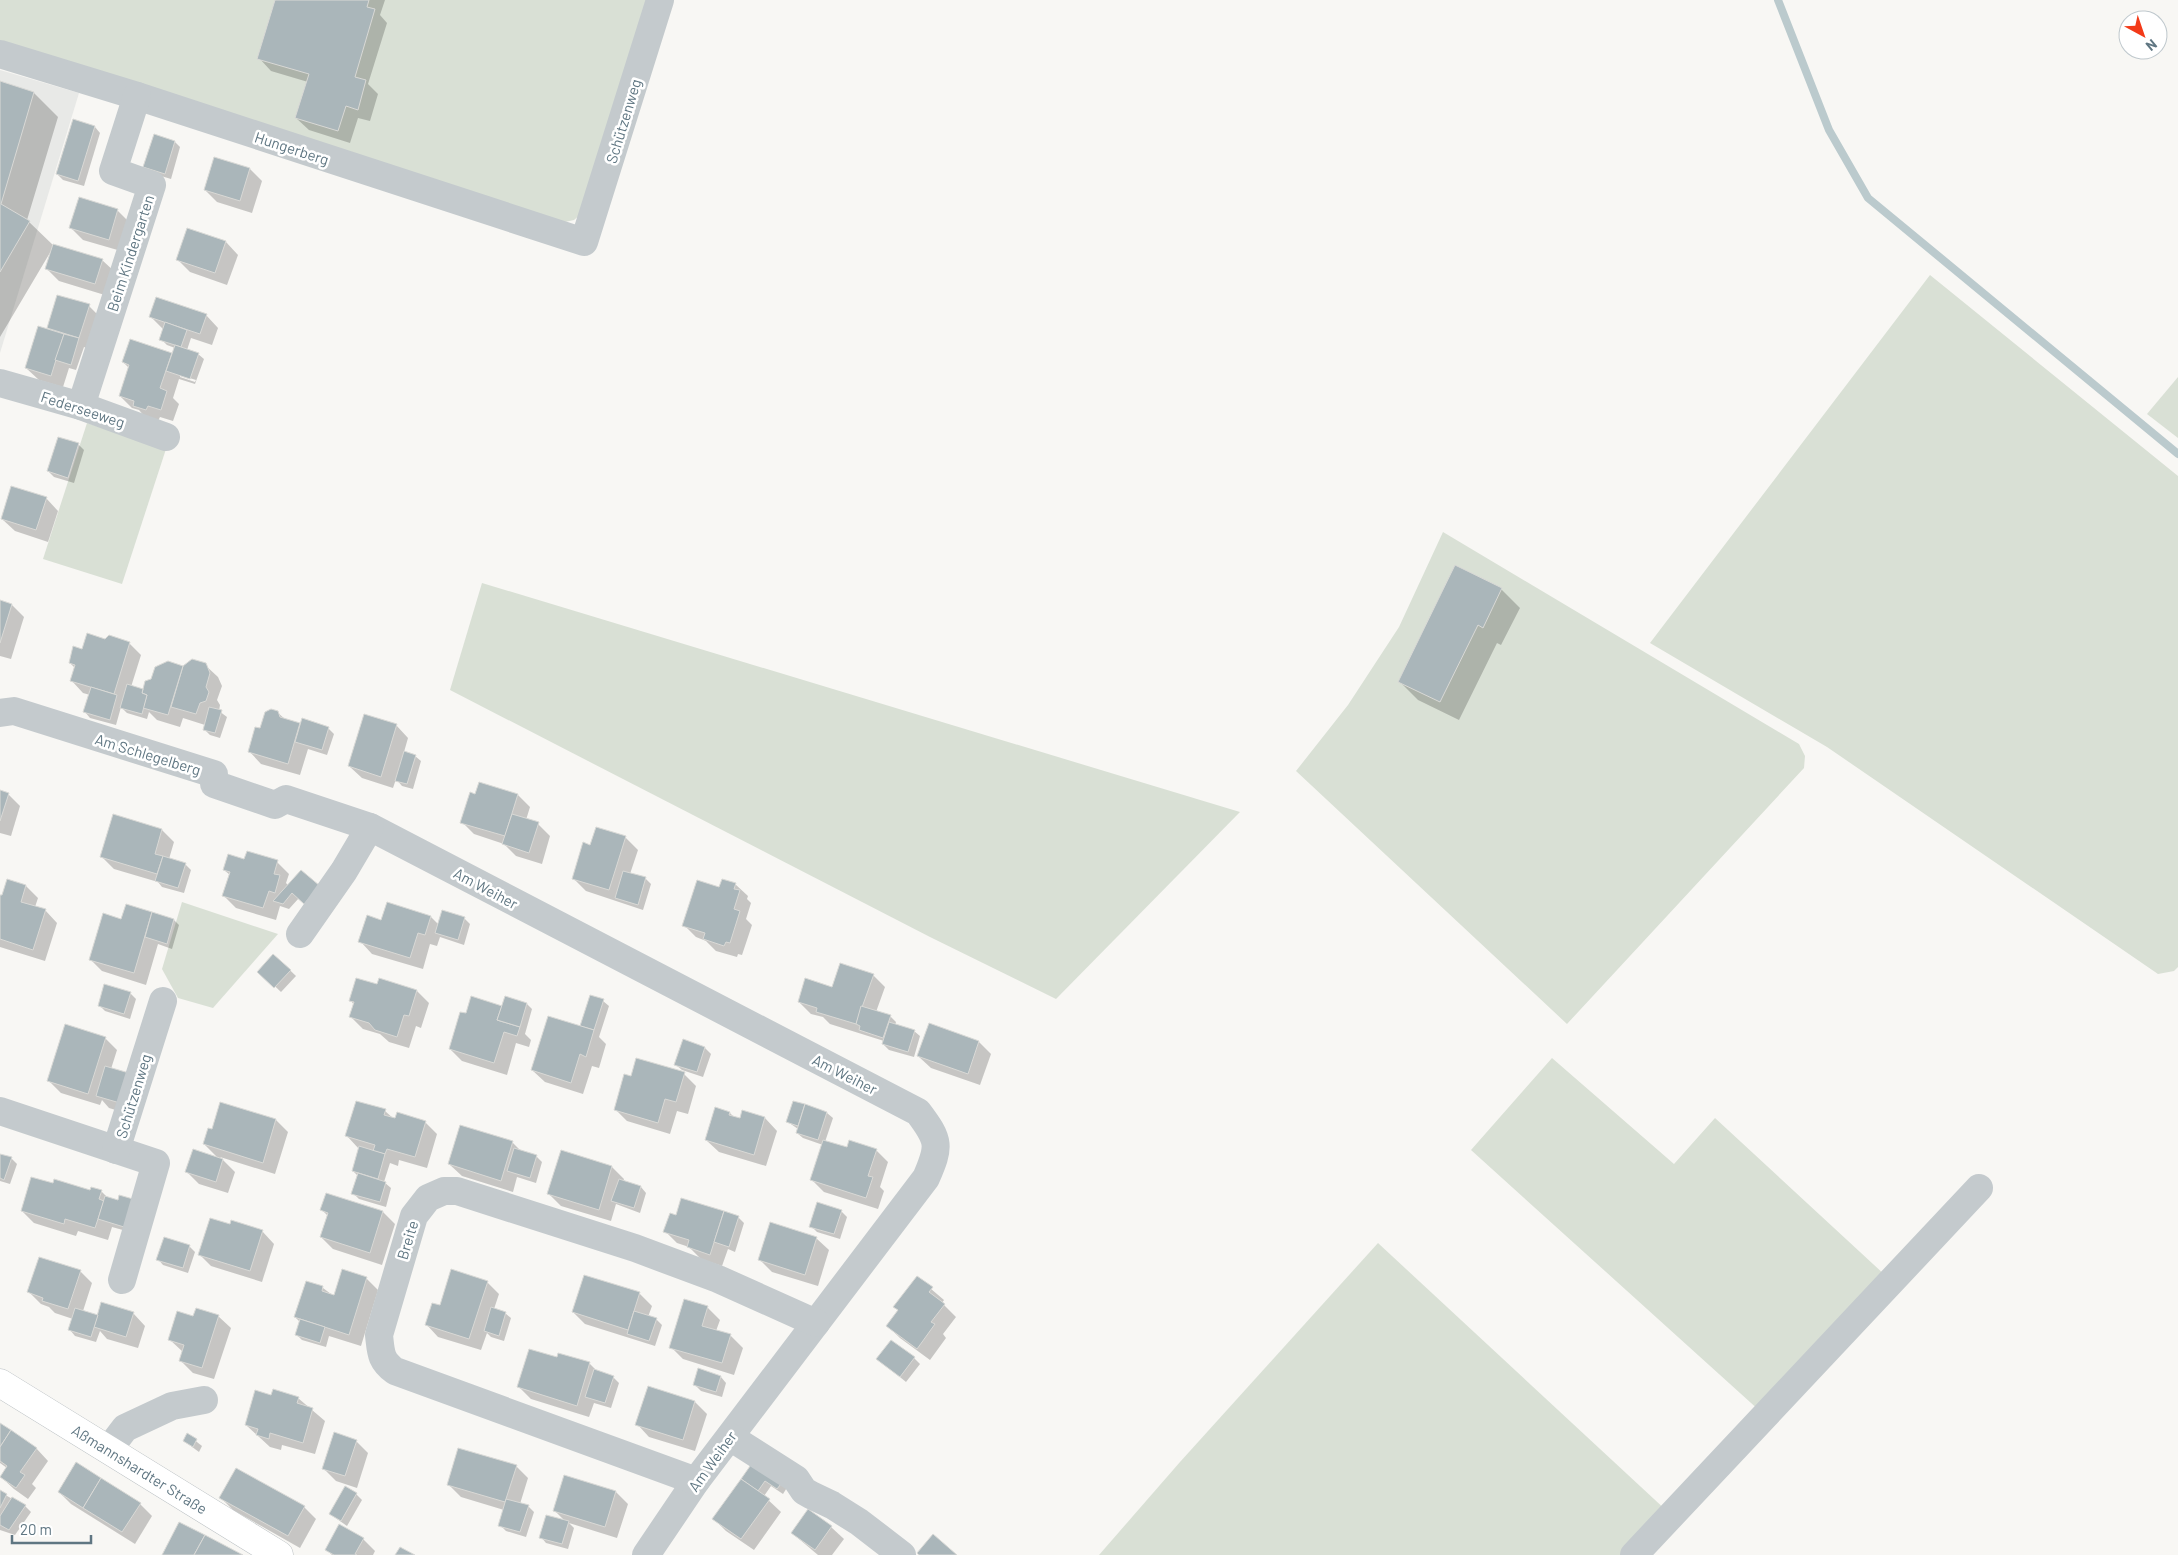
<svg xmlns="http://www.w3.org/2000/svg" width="2178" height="1555" font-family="Barlow,sans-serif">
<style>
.built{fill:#e8e9e7}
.green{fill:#d9e0d5}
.shadow{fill:#0003;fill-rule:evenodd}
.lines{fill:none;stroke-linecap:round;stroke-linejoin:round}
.stream{stroke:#bbcacd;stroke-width:8}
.building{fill:#aab6ba;stroke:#d9d9d6}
.major-casing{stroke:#b7bdc0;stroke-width:29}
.minor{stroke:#c4cacd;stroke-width:28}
.major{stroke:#fff;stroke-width:28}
.labels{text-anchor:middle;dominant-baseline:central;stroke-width:5;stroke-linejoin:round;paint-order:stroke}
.street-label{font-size:15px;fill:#5f7682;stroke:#fff}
</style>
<rect width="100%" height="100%" fill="#f8f7f4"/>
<path class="built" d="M0 70 79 93 0 353Z"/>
<g class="green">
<path d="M0 0H653L587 209 574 220 560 223 0 42Z"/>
<path d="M1930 275 2178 476V967L2174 971 2158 974 1827 747 1650 643Z"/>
<path d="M2178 377V438L2147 414Z"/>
<path d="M87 423 166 449 122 584 43 559Z"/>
<path d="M1443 532 1799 744 1805 756 1804 768 1567 1024 1296 771 1348 705 1399 627Z"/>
<path d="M482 583 1240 812 1056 999 930 937 450 690Z"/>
<path d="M182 902 278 934 213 1008 178 998 162 969Z"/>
<path d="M1552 1058 1674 1164 1715 1118 1886 1276 1761 1412 1471 1150Z"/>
<path d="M1378 1243 1668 1512 1625 1555H1099L1180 1462Z"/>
</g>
<g class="shadow">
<path d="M276 0H385L380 15 387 23 368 84 378 94 370 121 358 118 350 143 309 130 296 118 308 82 271 71 259 58Z"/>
<path d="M0 82 34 93 58 117 27 220 54 246 102 260 115 272 108 296 59 281 47 269 51 251 0 337Z"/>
<path d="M95 127 100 133 84 186 63 180 57 174Z"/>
<path d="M175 142 180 147 171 179 151 173 145 167Z"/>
<path d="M215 159 250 169 262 181 252 213 217 202 205 190Z"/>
<path d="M80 199 118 211 130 223 121 251 83 240 71 228Z"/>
<path d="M188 230 226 242 238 255 227 285 190 272 178 260Z"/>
<path d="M58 296 89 306 101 318 91 350 84 347 76 370 69 368 63 387 39 380 26 368 48 330Z"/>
<path d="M206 315 218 328 212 345 191 338 187 350 198 354 204 359 195 384 179 379 173 398 179 404 173 421 160 417 158 421 146 418 139 410 132 408 120 396 129 368 123 362 130 341 173 355 175 348 167 345 161 339 163 329 151 317ZM180 375 196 380 195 382 180 377Z"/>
<path d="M78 444 84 450 74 483 54 477 48 471Z"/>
<path d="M46 498 58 511 48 542 15 531 2 519Z"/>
<path d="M1501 589 1520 608 1501 645 1497 643 1459 720 1418 700 1399 681Z"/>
<path d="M0 602 12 605 24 617 11 659 0 656Z"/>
<path d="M105 640 129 643 141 655 131 687 144 691 168 662 184 667 205 665 218 677 222 686 217 700 220 705 219 711 227 717 220 738 210 735 204 729 205 725 183 718 180 727 157 720 149 712 147 719 127 713 121 707 116 725 90 718 85 712 90 695 83 693 71 680 75 668 70 663 83 650Z"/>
<path d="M277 712 286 720 301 726 328 728 334 734 327 755 308 749 300 775 261 764 249 751 261 730Z"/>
<path d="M396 725 408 738 404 752 415 756 421 761 413 789 402 786 396 779 393 788 362 778 349 766Z"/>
<path d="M0 791 8 794 20 806 11 836 0 833Z"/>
<path d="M518 795 530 807 526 820 538 824 550 836 542 864 516 856 504 844 474 834 462 822 476 796Z"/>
<path d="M114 816 162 830 174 842 169 859 185 864 191 870 184 893 162 887 158 882 114 869 102 857Z"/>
<path d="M625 837 638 850 630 874 645 878 651 884 643 910 586 891 573 878 591 846Z"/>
<path d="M245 861 277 862 289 874 286 883 310 909 299 898 289 909 280 906 276 920 236 908 224 896 230 875 224 870Z"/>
<path d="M8 881 26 886 38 898 35 907 45 910 57 923 45 961 0 947V896L3 897Z"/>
<path d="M735 884 748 896 747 899 751 903 746 919 752 925 742 955 738 954 737 957 716 951 706 941 696 937 684 925 720 889Z"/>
<path d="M127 905 174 920 179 925 172 949 158 944 146 985 102 971 90 959 122 921Z"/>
<path d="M431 917 439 925 464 918 470 924 464 945 440 937 437 946 430 944 423 969 372 954 360 941 382 921Z"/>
<path d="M274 955 296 976 281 992 259 971Z"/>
<path d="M873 975 885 987 876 1012 890 1016 896 1022 895 1025 914 1031 920 1036 914 1057 889 1050 883 1044 884 1041 830 1024 823 1017 811 1014 799 1002Z"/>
<path d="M378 986 417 991 429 1003 421 1028 416 1026 409 1048 389 1042 380 1034 363 1029 351 1017 354 1005 351 1001Z"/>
<path d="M130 993 136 999 130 1019 105 1011 99 1005Z"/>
<path d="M603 1001 609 1006 599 1037 606 1044 599 1068 592 1066 583 1094 545 1082 532 1070 581 1027Z"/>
<path d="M527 1004 532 1009 525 1034 531 1040 529 1047 516 1043 507 1075 462 1061 450 1049 466 1015Z"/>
<path d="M105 1038 117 1050 111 1069 132 1115 109 1108 102 1100 100 1105 61 1093 49 1081Z"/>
<path d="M683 1041 705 1048 711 1054 703 1077 682 1070 676 1065Z"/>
<path d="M979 1042 991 1054 980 1085 931 1068 918 1056Z"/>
<path d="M684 1074 696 1086 688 1114 677 1111 670 1134 627 1121 615 1109 632 1077Z"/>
<path d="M794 1102 827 1113 833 1118 825 1142 847 1149 876 1150 888 1162 880 1187 884 1191 878 1209 824 1192 812 1180 823 1145 803 1138 797 1133 798 1129 788 1122Z"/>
<path d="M221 1103 276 1120 288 1132 275 1174 220 1157 235 1172 228 1193 199 1184 187 1172 219 1159 204 1144 213 1131Z"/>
<path d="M716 1109 730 1113 735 1118 741 1120 743 1112 765 1118 777 1131 766 1166 719 1152 706 1140Z"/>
<path d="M385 1111 394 1119 425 1122 437 1134 427 1168 399 1160 398 1166 390 1163 384 1182 391 1188 386 1207 359 1199 353 1193 358 1176 353 1171 359 1149 347 1136Z"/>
<path d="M512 1142 522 1152 537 1157 542 1162 536 1183 517 1177 513 1192 462 1176 449 1164Z"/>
<path d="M0 1155 11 1158 17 1164 10 1184 0 1181Z"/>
<path d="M612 1167 624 1179 623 1182 641 1187 646 1193 640 1213 616 1204 611 1221 561 1206 548 1193Z"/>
<path d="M90 1191H101L109 1199 130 1232 112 1227 108 1240 78 1231 76 1236 34 1223 22 1211Z"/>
<path d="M322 1210 383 1212 395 1224 382 1265 333 1249 321 1237 328 1216Z"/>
<path d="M841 1211 847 1217 840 1239 817 1232 811 1226Z"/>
<path d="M677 1216 738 1217 744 1223 735 1252 728 1249 722 1266 701 1259 689 1247 677 1243 665 1231Z"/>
<path d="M230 1225 262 1231 274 1244 262 1282 211 1266 199 1254Z"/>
<path d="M816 1238 829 1250 818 1286 772 1272 759 1259Z"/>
<path d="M189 1246 195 1252 188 1273 163 1265 158 1259Z"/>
<path d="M80 1271 92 1283 83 1311 98 1316 133 1313 145 1326 138 1348 107 1339 100 1331 96 1342 75 1336 70 1330 73 1319 55 1313 49 1307 41 1304 29 1292Z"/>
<path d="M917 1277 944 1300 942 1303 956 1317 943 1334 946 1338 930 1360 900 1338 888 1326 899 1311 895 1307Z"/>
<path d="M366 1278 378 1290 361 1346 329 1336 326 1347 302 1340 296 1334 300 1322 295 1317 323 1288 335 1297Z"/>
<path d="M487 1282 499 1294 494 1309 505 1313 511 1318 504 1341 491 1337 487 1333 481 1350 438 1337 426 1324 440 1306Z"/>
<path d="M639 1293 652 1306 648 1317 656 1319 662 1325 655 1346 585 1324 573 1312Z"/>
<path d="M685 1301 708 1308 720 1320 716 1331 730 1335 743 1348 734 1375 683 1359 671 1347Z"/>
<path d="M218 1316 231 1328 214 1379 193 1373 180 1360 183 1352 169 1339 194 1318Z"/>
<path d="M559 1354 590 1364 598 1372 613 1377 619 1383 611 1408 594 1403 589 1417 531 1399 519 1387 558 1359Z"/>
<path d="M914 1358 920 1364 906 1382 878 1359Z"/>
<path d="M721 1377 726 1383 722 1397 701 1391 695 1385Z"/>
<path d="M649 1387 695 1402 707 1414 695 1451 649 1437 637 1424Z"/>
<path d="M272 1396 298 1398 325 1421 315 1454 282 1445 281 1450 270 1447 246 1425Z"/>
<path d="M0 1424 36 1448 48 1461 32 1484 36 1488 28 1499 14 1489 1 1477 7 1468 0 1463Z"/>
<path d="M188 1435 202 1446 199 1452 184 1441Z"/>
<path d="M356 1441 368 1453 357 1488 336 1481 324 1469Z"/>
<path d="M755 1461 788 1486 783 1494 771 1486 764 1496 781 1512 754 1550 726 1531 714 1519Z"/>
<path d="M516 1466 528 1478 520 1504 528 1506 534 1512 526 1537 506 1531 500 1525 504 1510 461 1497 449 1485Z"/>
<path d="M0 1492 25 1506 31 1512 15 1535 0 1530Z"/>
<path d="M59 1492 140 1504 152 1516 135 1544 71 1504Z"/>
<path d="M616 1492 628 1504 617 1538 569 1523 574 1528 568 1549 546 1543 541 1537 566 1522 554 1510Z"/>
<path d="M356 1494 362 1500 347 1526 330 1514Z"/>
<path d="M221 1498 304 1507 316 1519 300 1548 233 1510Z"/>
<path d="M831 1527 844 1539 832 1555H818L792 1533Z"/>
<path d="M363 1539 375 1551 373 1555H332L327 1550Z"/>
</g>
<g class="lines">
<path class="stream" d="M1778 0 1829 130 1868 198 2178 454"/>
</g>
<g class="building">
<path d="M275 0H369L367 7 375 9 355 77 366 80 358 110 346 106 338 131 295 118 309 74 257 59Z"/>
<path d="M0 81 34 92 1 204 30 221 0 272Z"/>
<path d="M73 119 95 126 78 181 56 174Z"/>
<path d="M154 134 175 141 165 174 143 167Z"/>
<path d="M214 157 250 168 240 201 204 190Z"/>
<path d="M79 197 118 209 109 240 69 228Z"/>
<path d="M187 228 226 241 215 273 176 260Z"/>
<path d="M53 244 103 259 95 284 45 269Z"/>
<path d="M57 295 90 304 79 338 47 328Z"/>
<path d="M156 297 207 314 200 334 149 317Z"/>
<path d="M165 322 187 330 181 347 159 340Z"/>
<path d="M38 326 64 334 51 376 25 368Z"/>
<path d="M64 334 79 338 71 365 55 360Z"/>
<path d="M130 339 172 353 160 388 167 391 161 410 148 406 146 410 133 406 134 401 119 396 129 365 122 362Z"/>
<path d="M175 345 199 353 190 379 166 371Z"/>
<path d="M58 437 79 443 68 478 47 471Z"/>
<path d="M11 486 47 497 36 530 1 519Z"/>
<path d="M1455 565 1502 588 1483 628 1478 625 1440 702 1398 682Z"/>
<path d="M0 600 12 604 0 643Z"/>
<path d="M87 633 105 639 109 635 130 642 114 694 70 681 75 665 69 663 73 646 82 649Z"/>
<path d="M192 659 206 663 210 673 206 687 209 692 206 701 200 703 196 714 171 707 183 666Z"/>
<path d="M168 661 183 666 168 715 143 708 147 695 142 693 145 681 151 679 155 667Z"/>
<path d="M127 684 143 689 142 693 147 695 142 714 120 708Z"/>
<path d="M91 687 117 695 110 720 83 712Z"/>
<path d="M209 707 222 710 215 733 203 730Z"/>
<path d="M271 709 278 711 280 717 300 723 288 764 248 752 255 727 260 728 265 712Z"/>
<path d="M364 714 397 724 381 777 348 766Z"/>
<path d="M302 718 329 727 322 750 295 742Z"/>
<path d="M404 751 416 755 407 784 395 781Z"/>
<path d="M479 782 518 794 505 836 460 823 470 792 475 794Z"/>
<path d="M0 790 9 793 0 821Z"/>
<path d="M113 814 162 829 155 854 163 856 157 874 100 857Z"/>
<path d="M512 814 539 822 529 853 502 844Z"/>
<path d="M596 827 626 836 609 890 572 879 583 842 590 845Z"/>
<path d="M247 851 278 860 274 874 280 875 275 893 269 891 263 908 222 896 230 872 223 870 228 854 244 859Z"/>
<path d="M163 856 186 863 178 888 155 881Z"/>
<path d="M301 870 320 886 304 904 292 893 283 904 273 901Z"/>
<path d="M623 871 646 877 638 905 615 898Z"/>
<path d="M7 879 26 885 21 902 46 909 33 950 0 939V895H2Z"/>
<path d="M722 879 736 883 734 889 740 890 734 909 740 911 730 943 726 942 724 946 703 939 705 933 682 926 697 880 719 887Z"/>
<path d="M387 902 431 916 425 935 418 933 410 958 358 942 367 915 381 920Z"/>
<path d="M126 904 152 912 134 973 89 960 103 913 121 919Z"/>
<path d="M442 910 465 917 458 940 435 933Z"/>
<path d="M152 912 174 919 167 944 145 937Z"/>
<path d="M273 954 291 970 274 988 257 972Z"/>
<path d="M840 963 874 974 856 1024 816 1012 817 1008 798 1002 805 978 832 987Z"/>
<path d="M356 978 377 984 379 978 417 990 409 1016 404 1015 397 1037 375 1030 369 1023 349 1017 354 1002 349 1001Z"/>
<path d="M104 984 131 992 124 1014 98 1006Z"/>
<path d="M590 995 604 999 594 1030 580 1026Z"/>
<path d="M471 996 502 1006 497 1020 520 1027 517 1036 504 1032 494 1063 449 1049 460 1012 466 1013Z"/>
<path d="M505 996 527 1003 520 1027 497 1020Z"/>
<path d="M861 1006 891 1015 883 1038 859 1030 860 1026 856 1024Z"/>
<path d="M548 1016 594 1030 586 1057 580 1054 571 1083 531 1070Z"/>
<path d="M889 1022 915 1030 908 1052 882 1044Z"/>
<path d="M929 1023 979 1041 968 1074 917 1056Z"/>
<path d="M65 1024 106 1037 88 1094 47 1081Z"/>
<path d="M683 1039 705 1047 697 1072 674 1065Z"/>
<path d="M636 1058 685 1072 676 1102 665 1099 658 1123 614 1110 624 1074 631 1076Z"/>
<path d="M105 1066 129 1073 120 1103 96 1096Z"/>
<path d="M356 1101 386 1109 384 1115 395 1118 397 1112 426 1121 415 1157 387 1149 385 1154 373 1151 375 1145 345 1136Z"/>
<path d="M793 1101 805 1104 798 1126 786 1122Z"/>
<path d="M220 1102 276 1119 263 1163 203 1144 208 1128 212 1129Z"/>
<path d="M805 1104 827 1112 818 1140 796 1133Z"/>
<path d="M715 1107 730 1112 729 1115 740 1118 742 1110 765 1117 754 1155 705 1140Z"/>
<path d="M460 1125 513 1141 501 1181 448 1164Z"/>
<path d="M823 1140 847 1147 849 1140 877 1149 868 1176 873 1177 866 1198 810 1180Z"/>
<path d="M359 1146 385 1154 378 1179 352 1171Z"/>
<path d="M514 1148 537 1155 530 1178 507 1171Z"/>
<path d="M193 1149 223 1159 216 1182 185 1172Z"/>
<path d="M561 1150 612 1166 599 1210 547 1194Z"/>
<path d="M0 1154 12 1157 4 1180 0 1178Z"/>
<path d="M358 1173 386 1182 380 1202 351 1194Z"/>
<path d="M31 1177 53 1183 54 1179 90 1190 91 1187 102 1190 99 1199 104 1201 95 1228 65 1219 64 1224 21 1211Z"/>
<path d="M619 1179 641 1186 634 1208 611 1201Z"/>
<path d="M326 1193 383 1211 370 1253 320 1237 328 1213 320 1210Z"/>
<path d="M119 1195 133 1199 124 1227 98 1219 105 1196 118 1200Z"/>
<path d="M681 1198 724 1211 710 1255 687 1247 689 1240 663 1232 670 1213 676 1215Z"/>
<path d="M817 1202 842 1210 834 1234 809 1227Z"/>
<path d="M724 1211 739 1216 729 1247 714 1242Z"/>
<path d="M210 1218 230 1224 231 1220 263 1230 250 1271 198 1255Z"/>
<path d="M770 1222 817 1237 805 1275 758 1260Z"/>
<path d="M164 1237 190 1245 183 1268 156 1260Z"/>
<path d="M39 1257 81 1270 68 1309 42 1301 43 1298 27 1292Z"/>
<path d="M342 1269 367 1277 349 1335 294 1317 306 1281 323 1286 322 1291 334 1295Z"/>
<path d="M451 1269 488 1281 469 1339 425 1325 432 1303 440 1305Z"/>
<path d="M584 1275 640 1292 628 1330 572 1312Z"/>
<path d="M917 1276 933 1287 929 1292 945 1304 931 1322 935 1324 917 1349 886 1326 898 1310 893 1307Z"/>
<path d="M684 1299 708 1306 702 1326 731 1334 722 1363 669 1348Z"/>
<path d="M101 1302 134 1312 126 1337 94 1327Z"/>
<path d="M491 1307 506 1312 499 1336 484 1331Z"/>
<path d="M75 1308 98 1315 91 1337 68 1330Z"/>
<path d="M196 1308 219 1315 202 1368 179 1361 184 1345 168 1340 177 1311 193 1316Z"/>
<path d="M634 1311 657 1318 649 1341 627 1334Z"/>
<path d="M300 1319 325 1327 320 1343 295 1335Z"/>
<path d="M891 1340 915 1357 900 1377 876 1359Z"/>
<path d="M529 1349 557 1357 558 1353 590 1362 577 1406 517 1387Z"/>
<path d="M698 1368 721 1376 716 1392 693 1385Z"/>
<path d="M594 1369 614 1376 605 1403 585 1397Z"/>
<path d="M648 1386 695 1401 683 1440 635 1425Z"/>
<path d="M273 1389 299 1397 297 1403 313 1408 303 1443 270 1433 269 1439 256 1435 258 1429 245 1425 255 1390 271 1395Z"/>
<path d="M0 1423 11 1430 0 1447Z"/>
<path d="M11 1430 37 1448 20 1472 25 1475 16 1488 0 1477 7 1466 0 1461V1447Z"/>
<path d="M334 1432 357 1440 345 1476 322 1469Z"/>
<path d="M187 1433 197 1439 193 1447 183 1441Z"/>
<path d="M458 1448 517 1465 505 1502 447 1485Z"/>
<path d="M755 1459 784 1480 777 1489 765 1481 758 1491 741 1479Z"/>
<path d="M76 1462 101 1478 83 1508 58 1492Z"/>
<path d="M236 1468 305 1506 288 1536 219 1498Z"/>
<path d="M564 1475 616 1491 605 1527 553 1511Z"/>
<path d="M101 1478 141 1503 122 1532 83 1508Z"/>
<path d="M741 1479 770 1499 741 1539 712 1519Z"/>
<path d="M345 1486 357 1493 341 1521 329 1514Z"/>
<path d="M0 1490 7 1494 0 1508Z"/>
<path d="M12 1497 26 1505 9 1530 0 1525V1516Z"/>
<path d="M506 1499 529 1505 520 1532 498 1526Z"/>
<path d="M808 1509 832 1526 815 1550 791 1533Z"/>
<path d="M546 1515 569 1521 562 1544 539 1538Z"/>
<path d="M179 1522 205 1535 194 1555H162Z"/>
<path d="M339 1524 364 1538 355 1554 357 1555H334L325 1550Z"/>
<path d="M933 1534 957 1555H919L917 1553Z"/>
<path d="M205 1535 243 1555H194Z"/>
<path d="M400 1547 415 1555H395Z"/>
</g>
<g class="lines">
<defs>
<g id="major">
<path id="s1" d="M0 1383 279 1555"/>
</g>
</defs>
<use href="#major" class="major-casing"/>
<g class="minor">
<path d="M0 54 137 96 584 242 660 0"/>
<path d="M0 383 81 406 166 437"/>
<path d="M81 406 152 185 113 171 137 96"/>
<path d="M0 713 14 711 214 774V784L275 805 286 799 370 827 918 1112C940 1141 940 1146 926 1178L696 1481 646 1555"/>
<path d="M300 934 344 871 370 827"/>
<path d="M0 1111 156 1163 122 1280"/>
<path d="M116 1150 163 1001"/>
<path d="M730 1437 796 1479 804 1491 811 1495 832 1505 859 1522 902 1555"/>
<path d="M109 1449 125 1428 172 1406 204 1400"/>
<path d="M696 1481 395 1371C380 1360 381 1352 379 1335L414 1216 428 1198 444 1191H457L635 1248 718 1279 816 1323"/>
<path d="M1634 1555 1979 1188"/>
</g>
<use href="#major" class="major"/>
</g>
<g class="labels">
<g class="street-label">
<text transform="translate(623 121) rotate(-73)">Schützenweg</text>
<text transform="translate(292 148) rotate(18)">Hungerberg</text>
<text transform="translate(130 253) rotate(-72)">Beim Kindergarten</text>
<text transform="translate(83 409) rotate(18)">Federseeweg</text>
<text transform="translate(148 754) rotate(17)">Am Schlegelberg</text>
<text transform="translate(486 888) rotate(28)">Am Weiher</text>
<text transform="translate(845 1074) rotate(27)">Am Weiher</text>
<text transform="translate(133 1096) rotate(-73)">Schützenweg</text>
<text transform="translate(407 1240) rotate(-73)">Breite</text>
<text transform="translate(712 1461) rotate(-54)">Am Weiher</text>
<text stroke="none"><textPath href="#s1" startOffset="164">Aßmannshardter Straße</textPath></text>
</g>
</g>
<g transform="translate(2143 35) rotate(140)"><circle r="24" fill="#ffffff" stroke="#bfc8cd"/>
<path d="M0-4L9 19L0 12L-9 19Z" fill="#f33a18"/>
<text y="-8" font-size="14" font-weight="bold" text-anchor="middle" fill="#5f7682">N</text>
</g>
<path d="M12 1535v8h79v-8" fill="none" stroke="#5f7682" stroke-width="2.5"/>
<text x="20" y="1535" font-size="15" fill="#5f7682" stroke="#ffffff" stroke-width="4" paint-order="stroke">20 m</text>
</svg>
